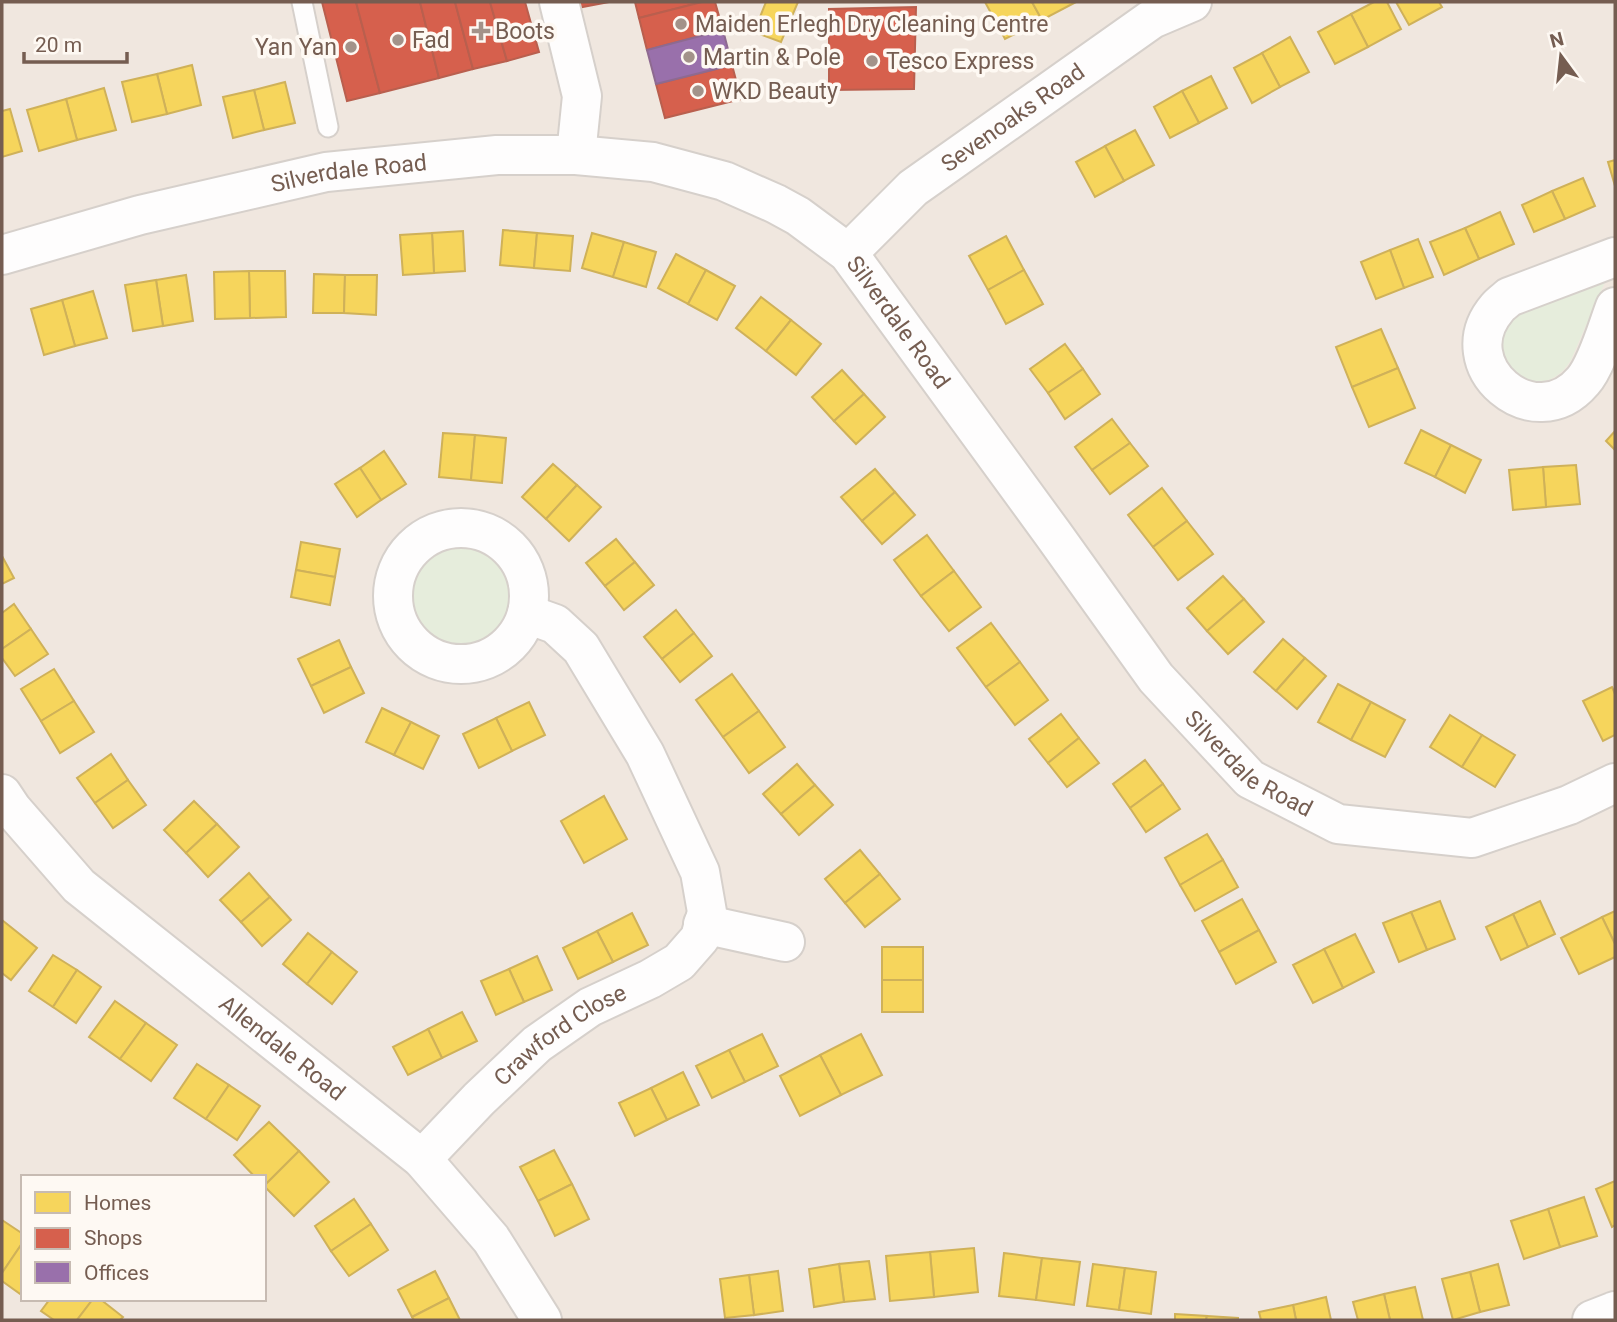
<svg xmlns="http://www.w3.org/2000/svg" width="1617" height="1322" font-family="Roboto,sans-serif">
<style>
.residential{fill:#f0e7df;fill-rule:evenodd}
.green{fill:#e6eddc}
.homes{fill:#f6d55c;stroke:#cfb159;stroke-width:2}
.shops{fill:#d6604d;stroke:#b95f4e;stroke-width:2}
.offices{fill:#9970ab;stroke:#8e6a90;stroke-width:2}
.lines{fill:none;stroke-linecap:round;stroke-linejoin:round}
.service-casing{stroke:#d6d0cb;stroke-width:23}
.minor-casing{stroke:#d6d0cb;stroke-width:42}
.service{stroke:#fefdfd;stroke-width:19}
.minor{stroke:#fefdfd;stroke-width:38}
.poi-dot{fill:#a39289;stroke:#fef9f3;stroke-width:2.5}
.labels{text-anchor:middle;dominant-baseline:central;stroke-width:7;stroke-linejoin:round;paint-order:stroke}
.poi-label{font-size:23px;fill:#755d51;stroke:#fef9f3;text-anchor:start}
.street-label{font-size:23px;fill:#755d51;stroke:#fef9f3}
</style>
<rect width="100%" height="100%" fill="#f8f4f0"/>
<path class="residential" d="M2 2H1615V1320H2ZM23 1177H264V1299H23Z"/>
<g class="green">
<path d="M1608 275 1571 360C1537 416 1468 351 1522 313Z"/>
<circle cx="463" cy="596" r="59"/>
</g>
<g class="homes">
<path d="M766 2H798L781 42 754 32Z"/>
<path d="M985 2H1032L1042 20 1005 39Z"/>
<path d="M1032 2H1076L1042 20Z"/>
<path d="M1374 2H1387L1401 29 1368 47 1351 14Z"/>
<path d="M1396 2H1439L1442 7 1409 25Z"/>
<path d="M1351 14 1368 47 1335 64 1318 32Z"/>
<path d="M1290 37 1309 72 1280 87 1262 53Z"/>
<path d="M1262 53 1280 87 1252 103 1234 68Z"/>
<path d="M192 65 201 105 167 114 157 74Z"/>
<path d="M157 74 167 114 132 122 122 82Z"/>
<path d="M1211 76 1227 108 1199 123 1182 91Z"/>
<path d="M285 82 295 123 264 130 254 90Z"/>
<path d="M104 88 116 130 77 140 66 99Z"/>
<path d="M254 90 264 130 233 138 223 97Z"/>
<path d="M1182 91 1199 123 1170 138 1154 107Z"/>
<path d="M66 99 77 140 39 151 27 110Z"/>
<path d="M10 109 22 151 2 157V111Z"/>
<path d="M1135 130 1154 165 1124 181 1105 146Z"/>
<path d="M1105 146 1124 181 1095 197 1076 162Z"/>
<path d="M1615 160V186L1608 162Z"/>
<path d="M1583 178 1595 206 1565 219 1552 191Z"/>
<path d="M1552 191 1565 219 1534 232 1522 205Z"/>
<path d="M1500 212 1514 244 1479 259 1465 228Z"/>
<path d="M1465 228 1479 259 1444 275 1430 242Z"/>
<path d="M503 230 537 233 534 268 500 265Z"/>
<path d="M463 231 465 271 434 273 432 233Z"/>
<path d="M432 233 434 273 403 275 400 235Z"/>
<path d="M537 233 573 236 570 271 534 268Z"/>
<path d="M592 233 624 242 613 277 582 268Z"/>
<path d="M1006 236 1024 270 988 290 969 256Z"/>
<path d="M1418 239 1433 277 1404 288 1390 250Z"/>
<path d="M624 242 656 252 646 287 613 277Z"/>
<path d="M1390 250 1404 288 1376 299 1361 262Z"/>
<path d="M676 254 706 270 688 304 658 288Z"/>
<path d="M706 270 735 286 717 320 688 304Z"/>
<path d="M1024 270 1043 304 1006 324 988 290Z"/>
<path d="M249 271H285L286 317 250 318Z"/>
<path d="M249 271 250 318 215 319 214 272Z"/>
<path d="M314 274 345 275 344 313H313Z"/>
<path d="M186 275 193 321 163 326 156 280Z"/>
<path d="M345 275H377L376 315 344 313Z"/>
<path d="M156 280 163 326 133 331 125 285Z"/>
<path d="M93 291 107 338 75 346 62 300Z"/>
<path d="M761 297 791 320 766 351 736 328Z"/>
<path d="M62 300 75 346 44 355 31 309Z"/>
<path d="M791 320 821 344 796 375 766 351Z"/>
<path d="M1381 329 1398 368 1352 387 1336 347Z"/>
<path d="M1065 344 1083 369 1048 393 1030 369Z"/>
<path d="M1398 368 1415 408 1369 427 1352 387Z"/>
<path d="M1083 369 1100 394 1065 419 1048 393Z"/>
<path d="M842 370 864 394 834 421 812 397Z"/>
<path d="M864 394 885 417 856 444 834 421Z"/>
<path d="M1112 419 1130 443 1092 470 1075 447Z"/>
<path d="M1421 430 1451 445 1435 477 1405 463Z"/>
<path d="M1615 431V450L1606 441Z"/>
<path d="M443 433 475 435 471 480 439 477Z"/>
<path d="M475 435 506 438 502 483 471 480Z"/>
<path d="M1130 443 1148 466 1110 494 1092 470Z"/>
<path d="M1451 445 1481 460 1465 493 1435 477Z"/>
<path d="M384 451 406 484 381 500 360 468Z"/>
<path d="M553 464 577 485 546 519 522 497Z"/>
<path d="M1576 465 1580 504 1546 507 1543 467Z"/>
<path d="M1543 467 1546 507 1513 510 1509 470Z"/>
<path d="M360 468 381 500 357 517 335 484Z"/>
<path d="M875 469 895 492 862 521 841 497Z"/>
<path d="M577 485 601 507 569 541 546 519Z"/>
<path d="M1162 488 1187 521 1153 547 1128 515Z"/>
<path d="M895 492 915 515 882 544 862 521Z"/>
<path d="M1187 521 1213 554 1178 580 1153 547Z"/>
<path d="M927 535 954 571 921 596 894 560Z"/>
<path d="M616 539 635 562 605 586 586 563Z"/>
<path d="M301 542 340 549 335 577 296 570Z"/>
<path d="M2 556 14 578 2 584Z"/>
<path d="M635 562 654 585 624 610 605 586Z"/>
<path d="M296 570 335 577 330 605 291 597Z"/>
<path d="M954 571 981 607 949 631 921 596Z"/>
<path d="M1223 576 1244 599 1207 631 1187 608Z"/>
<path d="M1244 599 1264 622 1228 654 1207 631Z"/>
<path d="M14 604 31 629 2 649V613Z"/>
<path d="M676 610 694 633 662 659 644 637Z"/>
<path d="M991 623 1020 662 986 687 957 648Z"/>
<path d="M31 629 48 654 15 676 2 658V649Z"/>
<path d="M694 633 712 656 680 682 662 659Z"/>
<path d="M1283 639 1305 658 1276 691 1254 672Z"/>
<path d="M339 640 351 667 311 686 298 659Z"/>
<path d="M1305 658 1326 676 1297 709 1276 691Z"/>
<path d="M1020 662 1048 700 1015 725 986 687Z"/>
<path d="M351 667 364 693 324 713 311 686Z"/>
<path d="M54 669 74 701 41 721 21 689Z"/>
<path d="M732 674 759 711 723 737 696 700Z"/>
<path d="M1338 684 1371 702 1351 740 1318 722Z"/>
<path d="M1612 687 1615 694V735L1603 741 1583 701Z"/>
<path d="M74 701 94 732 60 753 41 721Z"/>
<path d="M529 702 545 735 512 751 496 718Z"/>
<path d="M1371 702 1405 720 1385 757 1351 740Z"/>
<path d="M382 708 411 722 394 755 366 742Z"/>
<path d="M759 711 785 747 749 773 723 737Z"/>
<path d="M1061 714 1079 738 1048 763 1029 739Z"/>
<path d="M1450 715 1482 735 1462 767 1430 747Z"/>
<path d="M496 718 512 751 479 768 463 734Z"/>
<path d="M411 722 439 736 423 769 394 755Z"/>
<path d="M1482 735 1515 755 1495 787 1462 767Z"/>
<path d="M1079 738 1099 763 1067 787 1048 763Z"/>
<path d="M111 754 128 780 95 803 77 778Z"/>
<path d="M1145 760 1163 784 1130 808 1113 784Z"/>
<path d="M797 764 815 785 781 814 763 794Z"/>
<path d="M128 780 146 805 113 828 95 803Z"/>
<path d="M1163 784 1180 809 1146 832 1130 808Z"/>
<path d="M815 785 833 805 799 835 781 814Z"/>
<path d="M604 796 627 839 584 863 561 821Z"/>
<path d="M194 801 217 824 186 853 164 830Z"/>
<path d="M217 824 239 847 208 877 186 853Z"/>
<path d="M1207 834 1223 860 1180 885 1165 858Z"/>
<path d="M860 850 880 874 845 903 825 879Z"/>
<path d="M1223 860 1238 887 1195 911 1180 885Z"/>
<path d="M249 873 270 897 241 922 220 900Z"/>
<path d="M880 874 900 899 865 927 845 903Z"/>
<path d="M270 897 291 920 262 946 241 922Z"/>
<path d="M1242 899 1259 930 1219 952 1202 921Z"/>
<path d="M1440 901 1455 939 1427 950 1411 912Z"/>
<path d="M1540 901 1555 934 1528 947 1513 914Z"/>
<path d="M1615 911V944L1602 917Z"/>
<path d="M1411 912 1427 950 1399 962 1383 923Z"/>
<path d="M632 913 648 945 613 962 597 931Z"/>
<path d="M1513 914 1528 947 1501 960 1486 927Z"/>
<path d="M1602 917 1615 944V957L1579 974 1561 938Z"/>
<path d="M2 920 37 948 11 980 2 973Z"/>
<path d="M1259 930 1276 962 1236 984 1219 952Z"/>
<path d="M597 931 613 962 578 979 563 948Z"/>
<path d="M308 933 332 952 307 984 283 964Z"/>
<path d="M1355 934 1374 972 1343 988 1324 949Z"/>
<rect x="882" y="947" width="41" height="33"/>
<path d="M1324 949 1343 988 1313 1003 1293 965Z"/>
<path d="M332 952 357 972 332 1004 307 984Z"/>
<path d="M53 955 77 970 53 1007 29 991Z"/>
<path d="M537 956 552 990 524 1002 509 969Z"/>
<path d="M509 969 524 1002 496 1015 481 981Z"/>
<path d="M77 970 101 987 76 1023 53 1007Z"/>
<rect x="882" y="980" width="41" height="32"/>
<path d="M115 1001 146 1023 120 1059 89 1037Z"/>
<path d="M462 1012 477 1041 442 1058 428 1029Z"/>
<path d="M146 1023 177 1045 151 1081 120 1059Z"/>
<path d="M428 1029 442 1058 408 1075 393 1047Z"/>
<path d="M762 1034 778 1066 745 1082 729 1050Z"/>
<path d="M861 1034 882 1075 841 1095 820 1055Z"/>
<path d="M729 1050 745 1082 712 1098 696 1066Z"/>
<path d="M820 1055 841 1095 800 1116 780 1076Z"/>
<path d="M197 1064 229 1085 206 1119 174 1098Z"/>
<path d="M683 1072 699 1105 667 1120 651 1088Z"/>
<path d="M229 1085 260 1106 237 1140 206 1119Z"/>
<path d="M651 1088 667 1120 635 1136 619 1103Z"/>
<path d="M269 1122 299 1151 264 1186V1177H255L234 1155Z"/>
<path d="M554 1150 572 1184 538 1201 520 1167Z"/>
<path d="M299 1151 329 1182 294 1216 264 1186Z"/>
<path d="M1615 1181V1225L1612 1227 1596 1189Z"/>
<path d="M572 1184 589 1219 555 1236 538 1201Z"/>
<path d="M1584 1197 1597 1236 1560 1247 1548 1209Z"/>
<path d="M354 1199 371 1224 331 1251 315 1226Z"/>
<path d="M1548 1209 1560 1247 1524 1259 1511 1221Z"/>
<path d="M2 1220 23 1234V1242L2 1273Z"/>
<path d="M371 1224 388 1250 349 1276 331 1251Z"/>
<path d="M23 1242V1296L2 1281V1273Z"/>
<path d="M974 1248 978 1292 934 1297 930 1252Z"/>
<path d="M930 1252 934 1297 890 1301 886 1256Z"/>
<path d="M1004 1253 1042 1258 1036 1300 999 1296Z"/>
<path d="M1042 1258 1080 1262 1074 1305 1036 1300Z"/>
<path d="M869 1261 875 1299 844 1302 839 1264Z"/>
<path d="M839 1264 844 1302 814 1307 809 1269Z"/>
<path d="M1093 1264 1125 1268 1119 1310 1087 1306Z"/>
<path d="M1498 1264 1509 1305 1480 1312 1470 1272Z"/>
<path d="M1125 1268 1156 1272 1151 1314 1119 1310Z"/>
<path d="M435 1271 449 1298 412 1317 398 1290Z"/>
<path d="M778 1271 783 1311 754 1315 749 1275Z"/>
<path d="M1470 1272 1480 1312 1453 1320 1442 1279Z"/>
<path d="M749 1275 754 1315 725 1318 720 1279Z"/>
<path d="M1415 1287 1423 1320H1390L1384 1294Z"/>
<path d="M1384 1294 1390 1320H1358L1353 1302Z"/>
<path d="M1326 1297 1331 1320H1296L1293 1305Z"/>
<path d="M449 1298 460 1320H414L412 1317Z"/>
<path d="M50 1299H93L77 1320H54L41 1311Z"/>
<path d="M93 1299H100L123 1317 120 1320H77Z"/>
<path d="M1293 1305 1296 1320H1261L1259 1312Z"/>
<path d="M1175 1314 1207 1316 1206 1320H1175Z"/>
<path d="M1207 1316 1238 1318V1320H1206Z"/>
</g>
<g class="shops">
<path d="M322 2H356L380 93 347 101Z"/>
<path d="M356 2H420L439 78 380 93Z"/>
<path d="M420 2H455L473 69 439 78Z"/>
<path d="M455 2H490L507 61 473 69Z"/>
<path d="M490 2H525L539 52 507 61Z"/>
<path d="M575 2H609L577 8Z"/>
<path d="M635 2H702L639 18Z"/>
<path d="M702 2H715L723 30 647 50 639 18Z"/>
<path d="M916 7 914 89 829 90V9Z"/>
<path d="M732 65 741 99 665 118 656 84Z"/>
</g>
<path class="offices" d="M723 30 732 65 656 84 647 50Z"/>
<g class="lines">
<defs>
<path id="service" d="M302 2 328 127"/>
<g id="minor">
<path d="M559 2 582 96 576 155"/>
<path id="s1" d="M848 253 913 188 1152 19 1192 2"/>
<path id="s2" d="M2 255 140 215 326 172 497 155H576L653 162 724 181 776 204 798 216 848 253 1053 534 1156 678 1250 779 1338 824 1472 838 1569 805 1615 783"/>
<path d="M1615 257 1509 297C1505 301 1500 304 1497 308 1448 365 1534 439 1583 381 1597 365 1607 328 1615 307"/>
<circle cx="461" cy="596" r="68"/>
<path id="s3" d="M2 794 12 809 79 886 422 1159 491 1239 542 1320"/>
<path d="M703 924 785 942"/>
<path id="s4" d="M422 1159 479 1099 537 1044 590 1007 650 979 679 962 700 938 707 912 700 872 645 754 581 648 555 624 527 614"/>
<path d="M1592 1320 1615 1311"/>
</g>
</defs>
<use href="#service" class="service-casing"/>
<use href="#minor" class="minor-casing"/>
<use href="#service" class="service"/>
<use href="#minor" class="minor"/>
</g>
<g class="poi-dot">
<circle cx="681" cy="24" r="7"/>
<path d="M477.5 20.5h7v7h7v7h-7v7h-7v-7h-7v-7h7z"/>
<circle cx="398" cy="40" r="7"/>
<circle cx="351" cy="47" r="7"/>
<circle cx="689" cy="57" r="7"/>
<circle cx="872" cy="61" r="7"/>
<circle cx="698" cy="91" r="7"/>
</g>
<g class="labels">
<g class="poi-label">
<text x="695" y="24">Maiden Erlegh Dry Cleaning Centre</text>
<text x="495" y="31">Boots</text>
<text x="412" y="40">Fad</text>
<text x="337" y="47" text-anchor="end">Yan Yan</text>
<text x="703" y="57">Martin &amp; Pole</text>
<text x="886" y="61">Tesco Express</text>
<text x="712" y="91">WKD Beauty</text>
</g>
<g class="street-label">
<text stroke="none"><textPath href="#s1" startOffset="214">Sevenoaks Road</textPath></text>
<text stroke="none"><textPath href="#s2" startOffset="357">Silverdale Road</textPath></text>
<text stroke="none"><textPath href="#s2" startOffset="966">Silverdale Road</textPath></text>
<text stroke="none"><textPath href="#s2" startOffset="1533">Silverdale Road</textPath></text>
<text stroke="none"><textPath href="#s4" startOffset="187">Crawford Close</textPath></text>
<text stroke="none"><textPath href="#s3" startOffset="380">Allendale Road</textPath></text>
</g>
</g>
<rect width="1617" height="1322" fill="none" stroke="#755d51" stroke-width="7"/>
<rect x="21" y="1175" width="245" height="126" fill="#fef9f3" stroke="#c7bbb2" stroke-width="2"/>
<rect x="35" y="1192" width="35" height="21" fill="#f6d55c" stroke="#c7bbb2" stroke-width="2"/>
<text x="84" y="1210" font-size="21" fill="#755d51">Homes</text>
<rect x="35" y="1228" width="35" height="21" fill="#d6604d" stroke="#c7bbb2" stroke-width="2"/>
<text x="84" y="1245" font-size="21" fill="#755d51">Shops</text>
<rect x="35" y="1262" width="35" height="21" fill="#9970ab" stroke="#c7bbb2" stroke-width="2"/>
<text x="84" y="1280" font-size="21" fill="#755d51">Offices</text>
<g transform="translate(1561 56) rotate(345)" stroke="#fef9f3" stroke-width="5" paint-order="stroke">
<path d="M0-5L12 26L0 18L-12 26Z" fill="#755d51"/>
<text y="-10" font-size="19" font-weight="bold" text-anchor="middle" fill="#755d51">N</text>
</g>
<path d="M24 52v10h103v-10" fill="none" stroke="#755d51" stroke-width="3.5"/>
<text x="35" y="52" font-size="21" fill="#755d51" stroke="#fef9f3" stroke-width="5" paint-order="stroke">20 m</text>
</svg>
